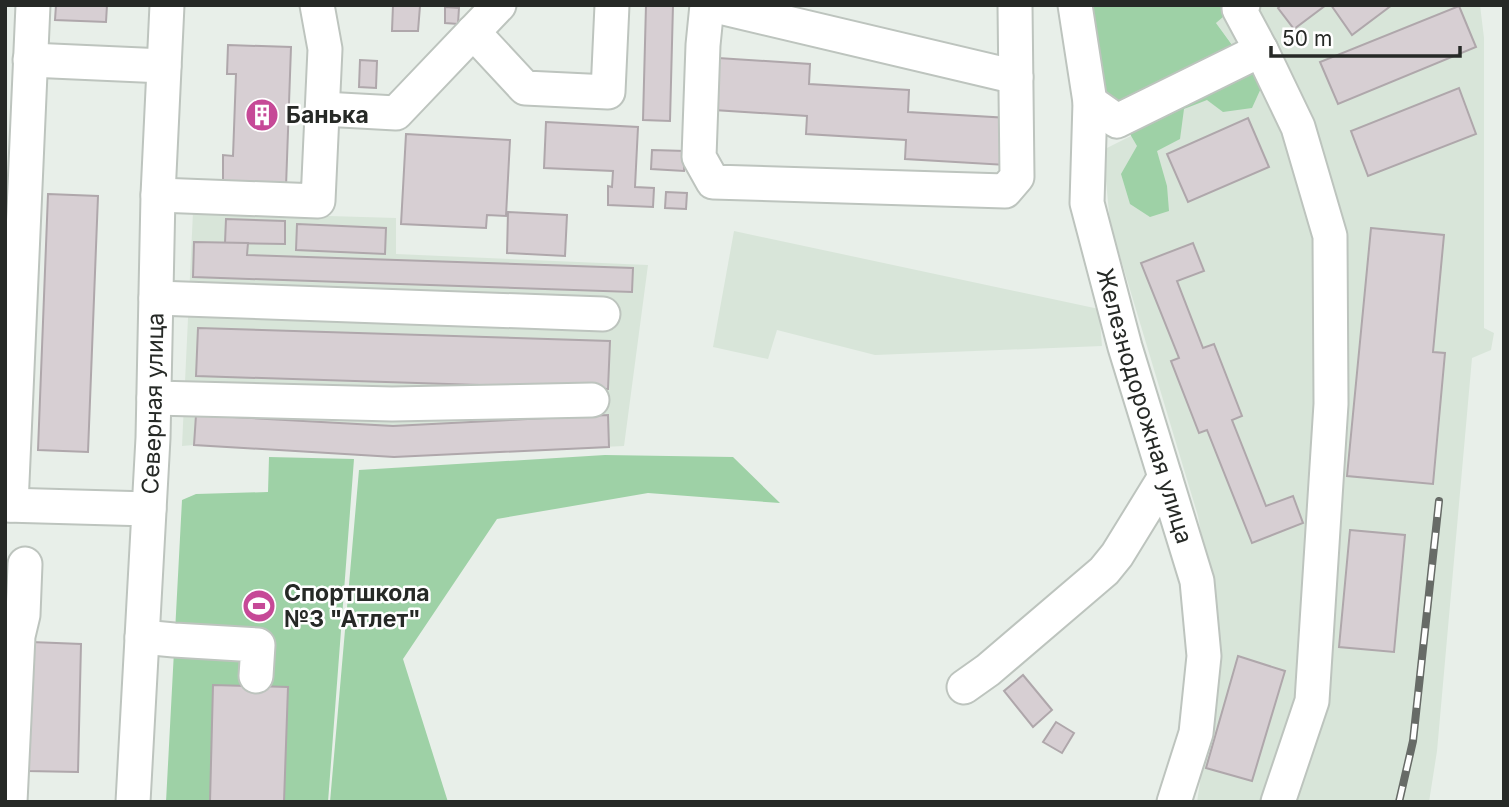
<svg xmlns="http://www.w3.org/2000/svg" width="1509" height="807" font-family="Inter,sans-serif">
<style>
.built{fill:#d8e5d9}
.green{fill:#9ed1a6}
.building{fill:#d7cfd3;stroke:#afa7ab;stroke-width:2}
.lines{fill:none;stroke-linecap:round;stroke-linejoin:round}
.minor-casing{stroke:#bdc4be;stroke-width:37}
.minor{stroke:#fff;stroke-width:33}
.rail-casing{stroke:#676b67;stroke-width:8}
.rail{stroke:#fff;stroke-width:5;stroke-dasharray:16;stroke-linecap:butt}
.labels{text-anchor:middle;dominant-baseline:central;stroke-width:5;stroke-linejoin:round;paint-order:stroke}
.poi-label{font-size:23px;font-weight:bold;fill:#262926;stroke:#fff;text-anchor:start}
.street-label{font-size:23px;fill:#262926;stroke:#fff}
</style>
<rect width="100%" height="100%" fill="#e8efe9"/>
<g class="built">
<path d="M1237 5H1480L1484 38V328L1494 333 1491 350 1472 358 1437 751 1429 802H1197L1221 644 1198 516 1110 223 1103 150 1254 74 1216 23Z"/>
<path d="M193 212 396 218V254L648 265 624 446 394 457 194 445 182 446Z"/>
<path d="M734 231 1099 309 1102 346 875 355 777 330 768 359 713 347Z"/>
</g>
<g class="green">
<path d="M1087 5H1237L1216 23 1262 86 1252 108 1223 112 1207 100 1184 109 1180 139 1157 151 1167 186 1169 211 1150 217 1130 204 1121 174 1137 146 1116 110 1097 93Z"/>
<path d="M605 455 733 457 780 503 648 493 497 519 403 659 448 802H330L359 470Z"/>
<path d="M269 457 354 459 328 802H166L182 500 196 494 268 492Z"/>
</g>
<g class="building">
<path d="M56 5H107L106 22 55 20Z"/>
<path d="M393 5 420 6 418 31H392Z"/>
<path d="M646 5H673L670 121 643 120Z"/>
<path d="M1281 5H1326L1294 29 1278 8Z"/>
<path d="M1331 5H1392L1352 35Z"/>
<path d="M1459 6 1476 47 1338 104 1320 62Z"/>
<path d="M445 7 459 8 458 24 445 23Z"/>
<path d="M228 45 291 47 286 187 223 185V155L233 156 236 74H227Z"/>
<path d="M718 58 810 64 809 84 909 90 908 112 1009 118 1006 165 905 159 906 140 806 134 807 116 714 110Z"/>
<path d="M360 60 377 61 376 88 359 87Z"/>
<path d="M1459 88 1476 134 1368 176 1351 131Z"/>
<path d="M1248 118 1269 167 1188 202 1167 154Z"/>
<path d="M546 122 638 127 635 187 654 188 653 207 608 205V186L612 187 613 171 544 168Z"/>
<path d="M406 134 510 140 506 216 487 215 486 228 401 224Z"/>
<path d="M652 150 685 151 684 171 651 169Z"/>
<path d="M666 192 687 193 686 209 665 208Z"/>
<path d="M48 194 98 196 88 452 38 450Z"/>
<path d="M508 212 567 215 565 256 507 253Z"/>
<path d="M226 219 285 221V244L225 243Z"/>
<path d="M297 224 386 228 385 254 296 250Z"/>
<path d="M1371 228 1444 235 1433 352 1445 353 1433 484 1347 476Z"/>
<path d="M194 242 248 243 247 255 633 268 632 292 193 277Z"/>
<path d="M1193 243 1204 271 1177 281 1203 348 1214 344 1242 416 1232 420 1266 506 1293 496 1303 523 1252 543 1207 430 1199 433 1171 361 1179 358 1141 263Z"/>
<path d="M198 328 610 341 608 389 196 376Z"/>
<path d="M196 415 393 426 608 415 609 447 394 457 194 445Z"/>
<path d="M1350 530 1405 535 1394 652 1339 647Z"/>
<path d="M31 642 81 644 78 772 27 771Z"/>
<path d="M1238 656 1285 671 1252 781 1206 768Z"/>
<path d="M1023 675 1052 710 1033 727 1004 691Z"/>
<path d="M213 685 288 687 284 802H210Z"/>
<path d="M1056 722 1074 733 1062 753 1043 742Z"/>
</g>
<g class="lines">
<defs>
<g id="minor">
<path d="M707 5 703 45 699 157 713 182 1005 191 1017 177 1015 5"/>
<path d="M711 5 1016 77"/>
<path id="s1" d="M1075 5 1090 102 1087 203 1125 347 1197 581 1204 656 1196 733 1174 802"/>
<path d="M1243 5 1239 9 1261 50 1298 127 1330 236 1331 404 1312 701 1278 802"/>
<path d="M473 32 525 88 608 92 612 5"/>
<path d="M30 60 164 66"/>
<path d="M1090 102 1117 121 1261 50"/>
<path d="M323 109 396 113 499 5"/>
<path d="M158 195 318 201 325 49 317 5"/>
<path d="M156 298 603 314"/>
<path d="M154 398 392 404 592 400"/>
<path d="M5 505 149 509"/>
<path d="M11 505 33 5"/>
<path d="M142 637 174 640 258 645 256 676"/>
<path d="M964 687 988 670 1104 571 1117 555 1165 477"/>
<path d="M10 802 18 636 23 615 25 564"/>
<path id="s2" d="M133 802 153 438 158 195 167 5"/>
</g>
</defs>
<use href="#minor" class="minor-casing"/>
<use href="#minor" class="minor"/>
<defs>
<path id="rail" d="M1399 802 1413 741 1439 501"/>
</defs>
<use href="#rail" class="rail-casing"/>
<use href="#rail" class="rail"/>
</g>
<defs>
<symbol id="building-disc" viewBox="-11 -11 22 22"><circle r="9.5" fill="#c64997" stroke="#fff"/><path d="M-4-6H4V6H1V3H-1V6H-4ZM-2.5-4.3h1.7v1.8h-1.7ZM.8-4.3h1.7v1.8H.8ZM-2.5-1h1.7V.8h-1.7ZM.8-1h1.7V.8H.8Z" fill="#fff"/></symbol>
<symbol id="stadium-disc" viewBox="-11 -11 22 22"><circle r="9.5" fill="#c64997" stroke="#fff"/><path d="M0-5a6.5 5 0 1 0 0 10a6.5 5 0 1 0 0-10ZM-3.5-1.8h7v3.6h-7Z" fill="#fff"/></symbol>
</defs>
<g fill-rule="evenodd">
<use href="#building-disc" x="243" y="96" width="38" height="38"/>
<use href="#stadium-disc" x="240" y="587" width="38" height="38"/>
</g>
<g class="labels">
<g class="poi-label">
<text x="286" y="115">Банька</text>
<text x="284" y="593">Спортшкола<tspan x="284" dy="26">№3 "Атлет"</tspan></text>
</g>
<g class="street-label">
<text stroke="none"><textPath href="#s2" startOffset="399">Северная улица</textPath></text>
<text stroke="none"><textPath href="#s1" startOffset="410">Железнодорожная улица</textPath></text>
</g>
</g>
<rect width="1509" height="807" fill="none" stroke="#262926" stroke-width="14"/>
<path d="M1271 46v10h189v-10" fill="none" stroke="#262926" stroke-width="3.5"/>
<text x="1282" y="46" font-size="21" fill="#262926" stroke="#ffffff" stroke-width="5" paint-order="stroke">50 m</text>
</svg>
